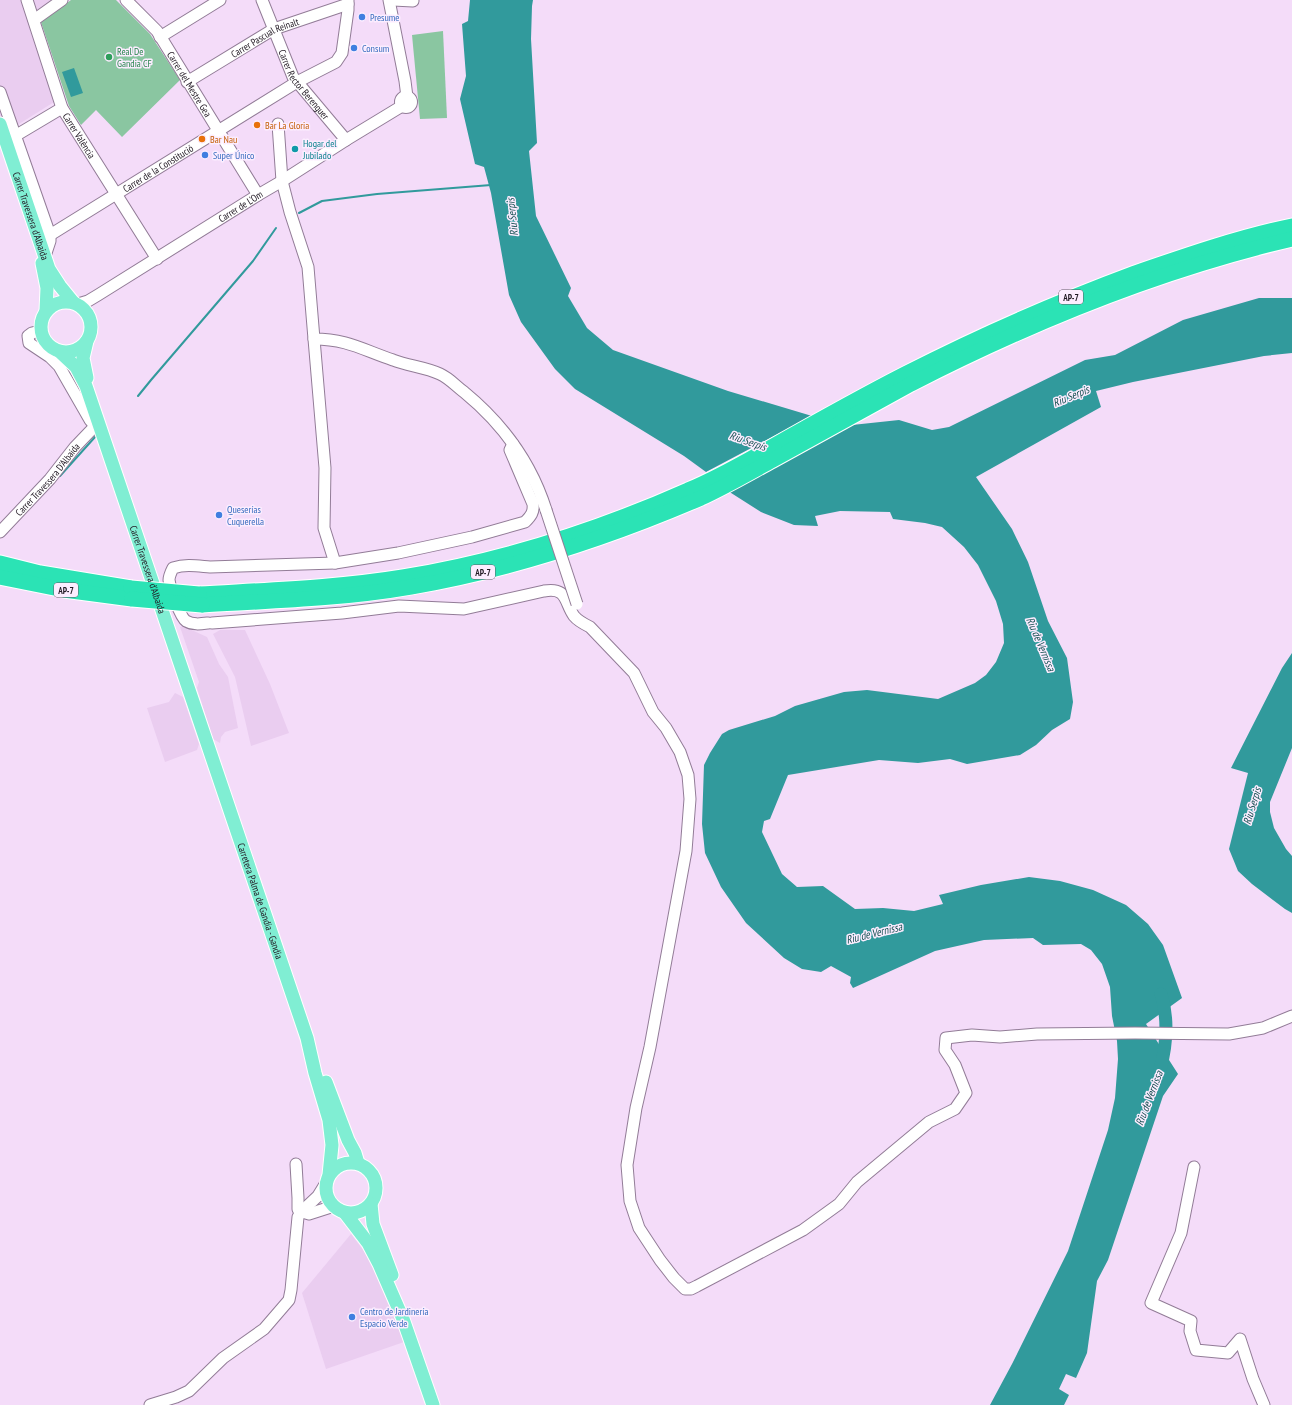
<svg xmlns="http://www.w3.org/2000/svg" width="1292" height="1405" font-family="'PT Sans Narrow',sans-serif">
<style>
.built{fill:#eacdf0}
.green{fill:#8ac6a1}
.water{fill:#319a9c}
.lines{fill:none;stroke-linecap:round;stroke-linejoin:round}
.stream{stroke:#319a9c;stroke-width:2}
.river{stroke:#319a9c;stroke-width:13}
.minor-casing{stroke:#927c97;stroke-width:13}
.major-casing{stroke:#fff;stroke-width:15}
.highway-casing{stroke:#fff;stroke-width:17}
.minor{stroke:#fff;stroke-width:11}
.major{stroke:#80eed3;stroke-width:13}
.highway{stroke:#2be3b5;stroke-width:15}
.minor-bridge-casing{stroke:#927c97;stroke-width:13;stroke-linecap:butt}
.highway-bridge-casing{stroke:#fff;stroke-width:17;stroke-linecap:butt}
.minor-bridge{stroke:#fff;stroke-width:11}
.highway-bridge{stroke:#2be3b5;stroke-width:15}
.shop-dot{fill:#3f7fe0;stroke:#fcedff;stroke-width:1.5}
.leisure-dot{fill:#2e9e5b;stroke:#fcedff;stroke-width:1.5}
.food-dot{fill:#e8710a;stroke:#fcedff;stroke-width:1.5}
.culture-dot{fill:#0f9aa8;stroke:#fcedff;stroke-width:1.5}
.labels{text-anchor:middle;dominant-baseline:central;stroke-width:3;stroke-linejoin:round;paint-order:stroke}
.shield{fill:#fcedff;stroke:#635966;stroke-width:1}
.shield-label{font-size:9px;font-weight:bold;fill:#221a24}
.shop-label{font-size:10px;fill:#366cbe;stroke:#fcedff;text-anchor:start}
.street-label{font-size:10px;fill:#221a24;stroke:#fcedff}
.leisure-label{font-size:10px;fill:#27864d;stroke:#fcedff;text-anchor:start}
.food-label{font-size:10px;fill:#c56008;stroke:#fcedff;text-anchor:start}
.culture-label{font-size:10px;fill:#0d838f;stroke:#fcedff;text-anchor:start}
.water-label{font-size:11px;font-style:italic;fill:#155051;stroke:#fcedff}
</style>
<rect width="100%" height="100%" fill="#f4dcf9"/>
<g class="built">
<path d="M0 0H54L27 20 54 102 0 136Z"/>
<path d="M183 626 207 637 219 664 228 677 238 728 225 732 221 737 220 743 213 739 197 688 199 682 180 627Z"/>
<path d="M220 630H245L270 684 289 733 251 746 235 677 213 634Z"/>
<path d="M175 693 183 697 199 744 197 750 165 762 147 708 169 702Z"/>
<path d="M351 1234 364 1251 375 1271 404 1342 326 1369 302 1293Z"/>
</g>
<g class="green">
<path d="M71 0H116L150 34 180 80 122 137 96 110 81 125 69 106 41 22Z"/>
<path d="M443 31 447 118 420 119 412 35Z"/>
</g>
<g class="water">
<path d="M470 0H533L532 6 531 39 537 143 529 151 536 216 571 288 568 296 587 328 613 350 728 391 812 416 706 472 684 456 575 389 555 369 521 322 509 295 491 193 484 167 475 164 460 99 466 76 462 24 468 21Z"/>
<path d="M74 68 83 93 71 97 62 72Z"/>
<path d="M1259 298H1292V353L1264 356 1133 382 1096 391 1101 407 976 477 1012 529 1028 562 1048 621 1067 658 1073 702 1070 719 1052 730 1036 745 1020 755 967 764 950 759 918 763 879 760 788 775 770 819 764 821 762 832 782 874 797 887 823 886 855 909 883 908 914 911 943 904 939 895 981 885 1029 877 1060 881 1093 890 1126 905 1148 924 1163 945 1182 998 1146 1024 1178 1074 1163 1096 1108 1260 1097 1281 1087 1353 1076 1378 1066 1374 1059 1389 1069 1395 1064 1405H990L1012 1364 1068 1251 1108 1130 1115 1098 1118 1059 1117 1041 1112 1016 1110 987 1102 964 1091 950 1081 944 1043 945 1033 938 984 940 935 951 853 988 850 983 851 977 831 966 821 972 802 969 784 958 746 923 721 887 705 853 702 824 704 765 710 753 722 734 729 730 775 716 795 706 844 692 867 690 938 699 975 683 986 675 996 662 1004 643 1003 624 996 601 978 565 964 547 942 527 925 523 893 519 890 512 840 511 815 516 818 526 794 525 761 512 728 491 852 425 899 420 932 430 949 427 1085 360 1115 355 1183 320Z"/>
<path d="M1292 653V748L1270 802V812L1274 828 1286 849 1292 856V913L1285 909 1252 884 1238 871 1229 849 1248 773 1231 768 1282 668Z"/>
</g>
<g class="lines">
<g class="stream">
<path d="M299 213 322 201 377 194 491 185"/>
<path d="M138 396 151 380 253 261 276 228"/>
<path d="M60 476 95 437"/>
</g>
<path class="river" d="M1160 1070C1167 1044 1169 1020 1161 994"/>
<defs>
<g id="minor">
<path id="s1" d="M27 0 62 108 157 259"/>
<path id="s2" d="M126 0 157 31 258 195"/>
<path id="s3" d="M262 0 293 77 346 140"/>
<path d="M389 0 405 81 407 97"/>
<path d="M393 0 413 1"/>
<path d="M34 20 62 0"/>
<path d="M160 37 220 0"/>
<path id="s4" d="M187 82 274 29 348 4"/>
<path d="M0 92 50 235V241L45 256"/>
<circle cx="406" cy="102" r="5.5"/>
<path d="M278 124 282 181 290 212 308 267 314 339C347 339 363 350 393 360 408 366 425 367 440 374 449 378 456 386 464 392 503 424 531 462 546 510"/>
<path d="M15 136 62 108"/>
<path id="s5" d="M50 235 297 82 336 62 342 53 348 10V0"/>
<path id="s6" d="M78 304 88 301 98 295 258 195 282 181 346 140 402 106"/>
<path d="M40 331 32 333 28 336 29 343 50 357 59 366 90 420 95 426"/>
<path d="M314 339 325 468 324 528 335 563"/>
<path id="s7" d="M0 532 50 479 75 447 98 423"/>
<path d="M208 623C200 624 193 625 186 621 180 617 170 587 169 580 169 576 171 572 173 568 186 564 197 566 210 567L335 563 398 553 472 537 525 522C531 516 534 512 533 504L510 450 513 444"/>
<path d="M212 623 342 613 399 606 464 609 544 591C568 587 564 602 574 616 578 621 584 624 590 627L634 673 653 712 666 728 680 752 688 775 690 799 686 851 650 1047 636 1108 627 1165 630 1201 639 1228 660 1260 674 1278 685 1289H691L697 1286 803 1230 839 1204 857 1182 929 1122 955 1109 966 1093 955 1065 945 1050 946 1038 972 1035 1000 1037 1037 1034 1135 1033 1229 1034 1263 1028 1292 1016"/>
<path d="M296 1164 298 1198V1209L299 1211 309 1214 334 1206"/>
<path d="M1194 1167 1181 1233 1151 1303 1191 1321 1190 1331 1196 1350 1228 1353 1240 1339 1253 1379 1264 1405"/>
<path d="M150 1405 176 1397 189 1391 223 1358 264 1329 289 1300 291 1290 298 1217 301 1212 318 1196 326 1183"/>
</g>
<g id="major">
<path id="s8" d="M0 124 49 269 60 286 73 302"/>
<path d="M42 263 47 288 46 311"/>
<circle cx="66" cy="327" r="25"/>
<path d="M87 341 83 358 87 378"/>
<path id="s9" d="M60 352 76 367 86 386 307 1038 315 1073 329 1120 332 1145 329 1175"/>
<path d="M326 1082 348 1140 355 1153 358 1163"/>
<circle cx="351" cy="1188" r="25"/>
<path d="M371 1204 373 1224 392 1275"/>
<path d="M345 1213 368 1243 379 1264 403 1319 433 1405"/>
</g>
<g id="highway">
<path d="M0 563 40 573 131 588"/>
<path d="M0 577 64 590 132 599"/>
<path d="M199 594C267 590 336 588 403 577 501 561 598 530 688 490 715 479 741 464 766 450 812 424 858 398 905 374 979 336 1057 302 1135 273 1187 255 1239 237 1292 226"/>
<path d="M202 605C271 601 342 599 411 587 510 570 608 538 701 498 725 487 749 473 773 460 819 435 865 409 911 384 1032 322 1160 270 1292 239"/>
</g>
</defs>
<use href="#minor" class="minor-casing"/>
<use href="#major" class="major-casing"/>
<use href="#highway" class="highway-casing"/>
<use href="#minor" class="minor"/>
<use href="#major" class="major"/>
<use href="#highway" class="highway"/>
<defs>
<path id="minor-bridge" d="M546 510 577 604"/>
<g id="highway-bridge">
<path d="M131 588 199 594"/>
<path d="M132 599 202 605"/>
</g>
</defs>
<use href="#minor-bridge" class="minor-bridge-casing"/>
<use href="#highway-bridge" class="highway-bridge-casing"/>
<use href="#minor-bridge" class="minor-bridge"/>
<use href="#highway-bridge" class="highway-bridge"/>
</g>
<g class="shop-dot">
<circle cx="362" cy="17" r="4"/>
<circle cx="354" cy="48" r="4"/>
<circle cx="205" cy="155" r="4"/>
<circle cx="219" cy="515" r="4"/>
<circle cx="352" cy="1317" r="4"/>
</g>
<circle class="leisure-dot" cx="109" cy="57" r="4"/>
<g class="food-dot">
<circle cx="257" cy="125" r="4"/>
<circle cx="202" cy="139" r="4"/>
</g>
<circle class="culture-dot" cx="295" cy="149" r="4"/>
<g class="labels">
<g class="shield">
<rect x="1059" y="290" width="24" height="14" rx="3"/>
<rect x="471" y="565" width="24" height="14" rx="3"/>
<rect x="54" y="583" width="24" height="14" rx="3"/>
</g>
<g class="shield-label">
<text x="1071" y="297">AP-7</text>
<text x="483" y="572">AP-7</text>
<text x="66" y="590">AP-7</text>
</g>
<g class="shop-label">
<text x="370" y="17">Presume</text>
<text x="362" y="48">Consum</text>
<text x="213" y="155">Super Único</text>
<text x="227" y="509">Queserías<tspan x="227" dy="12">Cuquerella</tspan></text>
<text x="360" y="1311">Centro de Jardinería<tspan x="360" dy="12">Espacio Verde</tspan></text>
</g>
<g class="street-label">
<text stroke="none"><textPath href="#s4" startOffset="90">Carrer Pascual Reinalt</textPath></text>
<text stroke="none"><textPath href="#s3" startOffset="95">Carrer Rector Berenguer</textPath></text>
<text stroke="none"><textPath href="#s2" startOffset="106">Carrer del Mestre Gea</textPath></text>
<text stroke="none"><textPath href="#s1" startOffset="146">Carrer València</textPath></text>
<text stroke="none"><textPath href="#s5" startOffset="127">Carrer de la Constitució</textPath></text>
<text stroke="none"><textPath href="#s6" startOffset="190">Carrer de L'Om</textPath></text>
<text stroke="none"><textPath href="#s8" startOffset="97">Carrer Travessera d'Albaida</textPath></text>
<text stroke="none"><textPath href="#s7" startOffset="71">Carrer Travessera D'Albaida</textPath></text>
<text stroke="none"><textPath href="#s9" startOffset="237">Carrer Travessera d'Albaida</textPath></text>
<text stroke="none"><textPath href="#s9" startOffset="587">Carretera Palma de Gandia - Gandia</textPath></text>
</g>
<g class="leisure-label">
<text x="117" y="51">Real De<tspan x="117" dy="12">Gandia CF</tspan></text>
</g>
<g class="food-label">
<text x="265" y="125">Bar La Gloria</text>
<text x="210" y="139">Bar Nau</text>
</g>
<g class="culture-label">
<text x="303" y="143">Hogar del<tspan x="303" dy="12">Jubilado</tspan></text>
</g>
<g class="water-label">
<text transform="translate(512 217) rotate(-96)">Riu Serpis</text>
<text transform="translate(1071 396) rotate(-23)">Riu Serpis</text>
<text transform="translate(748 441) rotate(19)">Riu Serpis</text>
<text transform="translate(1041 644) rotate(67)">Riu de Vernissa</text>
<text transform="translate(1252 806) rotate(-73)">Riu Serpis</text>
<text transform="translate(874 933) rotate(-14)">Riu de Vernissa</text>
<text transform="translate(1149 1098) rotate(-69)">Riu de Vernissa</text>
</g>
</g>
</svg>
